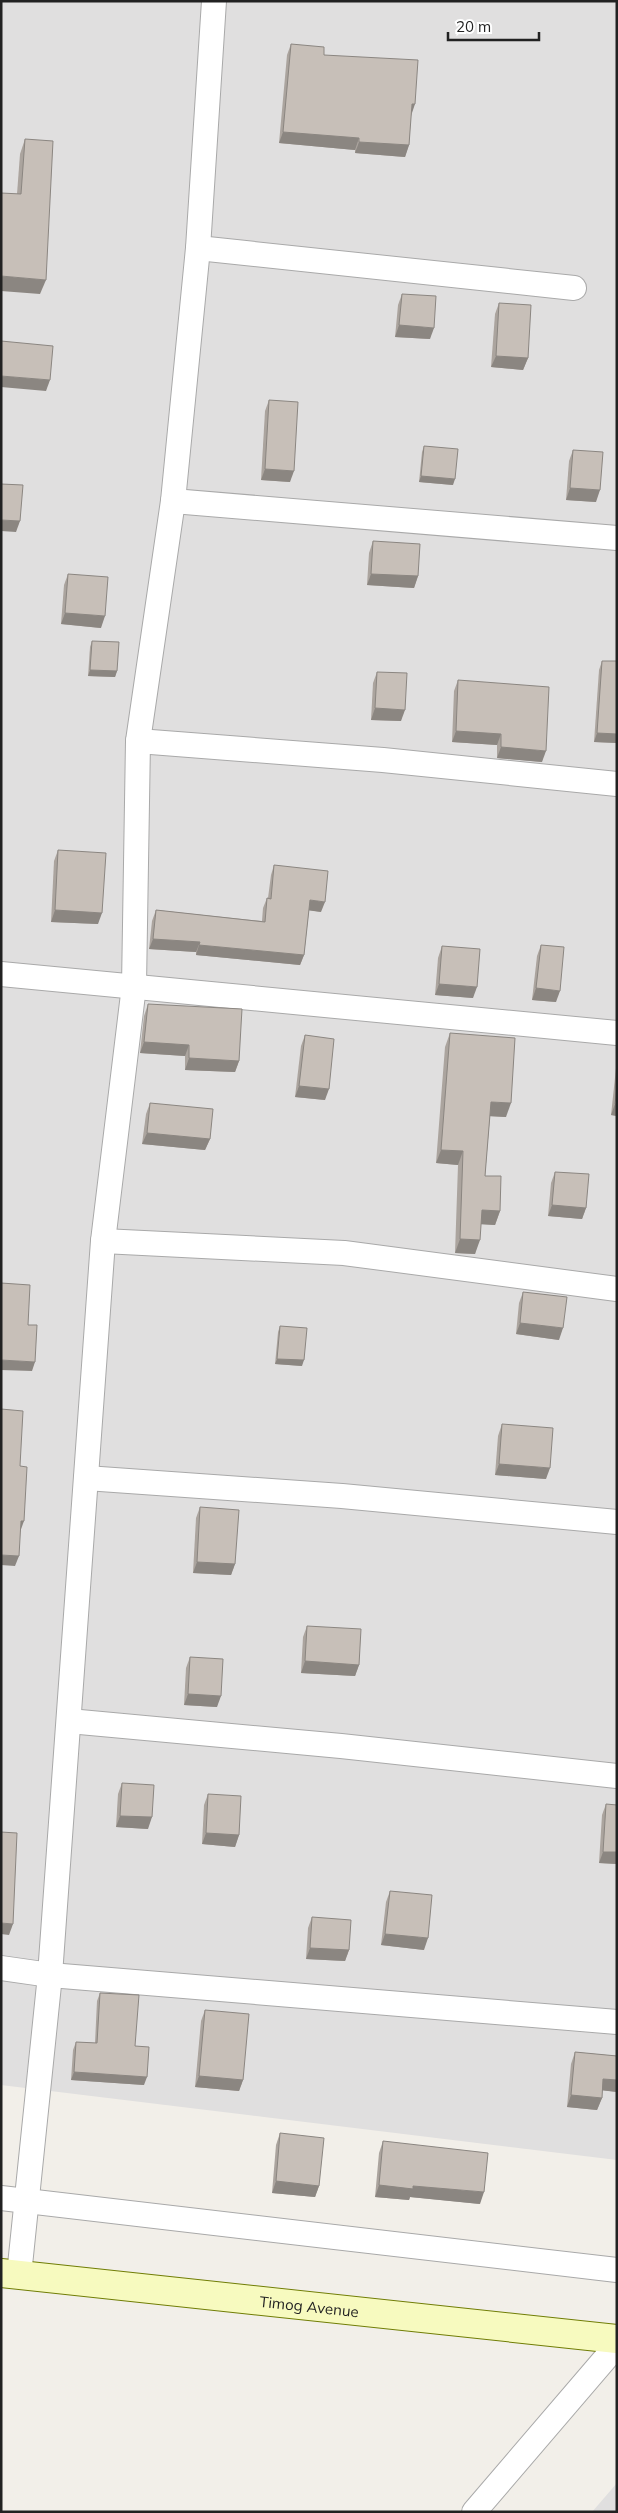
<svg xmlns="http://www.w3.org/2000/svg" width="618" height="2513" font-family="Mulish,sans-serif">
<style>
.residential{fill:#e0dfdf}
.lines{fill:none;stroke-linecap:round;stroke-linejoin:round}
.minor-casing{stroke:#a9a9a9;stroke-width:26}
.secondary-casing{stroke:#707d05;stroke-width:30}
.minor{stroke:#fff;stroke-width:24}
.secondary{stroke:#f7fabf;stroke-width:28}
.wall{fill:#aba49e}
.shaded-wall{fill:#8b8681}
.building{fill:#c7bfb8;stroke:#8b8681}
.labels{text-anchor:middle;dominant-baseline:central;stroke-width:5;stroke-linejoin:round;paint-order:stroke}
.street-label{font-size:15px;fill:#222;stroke:#fff}
</style>
<rect width="100%" height="100%" fill="#f2efe9"/>
<g class="residential">
<path d="M1 1H617V2160L1 2085Z"/>
<path d="M617 2483V2512H592Z"/>
</g>
<g class="lines">
<defs>
<g id="minor">
<path d="M198 248 574 288"/>
<path d="M173 501 617 538"/>
<path d="M138 741 383 760 617 784"/>
<path d="M1 974 617 1033"/>
<path d="M103 1241 344 1253 617 1289"/>
<path d="M86 1478 342 1496 617 1522"/>
<path d="M69 1721 341 1746 617 1776"/>
<path d="M1 1968 50 1975 617 2022"/>
<path d="M1 2198 617 2270"/>
<path d="M19 2275 50 1975 103 1241 134 986 138 741 173 501 198 248 214 1"/>
<path d="M474 2512 617 2345"/>
</g>
<g id="secondary">
<path id="s1" d="M1 2273 617 2339"/>
</g>
</defs>
<use href="#minor" class="minor-casing"/>
<use href="#secondary" class="secondary-casing"/>
<use href="#minor" class="minor"/>
<use href="#secondary" class="secondary"/>
</g>
<g class="wall">
<path d="M291 44 324 55 411 114 409 145 405 157 355 153V150L279 143 287 55Z"/>
<path d="M25 139 40 294 17 194 20 154Z"/>
<path d="M402 294 430 339 395 337 398 305Z"/>
<path d="M499 303 528 358 523 370 491 367 495 314Z"/>
<path d="M269 400 290 482 261 480 265 411Z"/>
<path d="M424 446 453 485 419 482 422 452Z"/>
<path d="M573 450 596 502 566 500 569 461Z"/>
<path d="M373 541 418 576 414 588 367 585 369 553Z"/>
<path d="M68 574 101 628 61 624 64 585Z"/>
<path d="M92 641 117 671 115 677 88 676 90 647Z"/>
<path d="M602 661 617 743 594 742 599 670Z"/>
<path d="M377 672 401 721 371 720 373 683Z"/>
<path d="M458 680 542 762 497 758V745L452 742 454 691Z"/>
<path d="M58 850 98 924 51 922 54 861Z"/>
<path d="M274 865 321 912 309 910 304 955 300 965 196 955V952L149 949 152 921 156 910 262 921 263 908 267 898H268L271 875Z"/>
<path d="M541 945 556 1002 532 1000 537 956Z"/>
<path d="M442 946 473 998 435 995 438 958Z"/>
<path d="M148 1004 239 1061 235 1072 185 1070V1056L140 1053 144 1016Z"/>
<path d="M450 1033 506 1117 490 1116 485 1176 500 1211 495 1225 481 1224 475 1254 455 1253 458 1165 436 1163 445 1047Z"/>
<path d="M305 1035 325 1100 295 1097 301 1046Z"/>
<path d="M617 1059V1116L611 1115Z"/>
<path d="M150 1103 210 1139 205 1150 142 1144 146 1114Z"/>
<path d="M555 1172 586 1208 582 1219 548 1216 551 1183Z"/>
<path d="M523 1292 559 1340 516 1334 519 1303Z"/>
<path d="M280 1326 302 1366 275 1364 278 1332Z"/>
<path d="M502 1424 546 1479 495 1475 498 1436Z"/>
<path d="M200 1507 235 1564 231 1575 193 1573 196 1518Z"/>
<path d="M307 1626 359 1665 355 1676 301 1673 303 1637Z"/>
<path d="M190 1657 217 1707 184 1705 186 1668Z"/>
<path d="M122 1783 148 1829 116 1827 118 1794Z"/>
<path d="M208 1794 239 1835 235 1847 202 1844 204 1805Z"/>
<path d="M606 1804 617 1864 599 1863 602 1815Z"/>
<path d="M390 1891 424 1950 381 1945 386 1902Z"/>
<path d="M312 1917 349 1950 345 1961 306 1959 308 1928Z"/>
<path d="M100 1993 144 2085 71 2080 73 2050 76 2042 95 2043 97 2001Z"/>
<path d="M205 2010 243 2080 239 2091 195 2087 201 2021Z"/>
<path d="M575 2052 617 2056V2092L602 2090V2098L597 2110 567 2107 571 2064Z"/>
<path d="M280 2133 319 2186 315 2197 272 2193 276 2145Z"/>
<path d="M383 2141 480 2204 410 2197 409 2200 375 2197 379 2153Z"/>
</g>
<g class="shaded-wall">
<path d="M412 104H415L411 116Z"/>
<path d="M283 132 359 138 355 150 279 143Z"/>
<path d="M359 142 409 145 405 157 355 153Z"/>
<path d="M1 276 46 280 40 294 1 291Z"/>
<path d="M399 325 434 328 430 339 395 337Z"/>
<path d="M496 356 528 358 523 370 491 367Z"/>
<path d="M1 376 50 380 46 391 1 387Z"/>
<path d="M265 469 294 471 290 482 261 480Z"/>
<path d="M421 476 455 479 453 485 419 482Z"/>
<path d="M570 488 600 490 596 502 566 500Z"/>
<path d="M1 520 20 521 16 532 1 531Z"/>
<path d="M371 574 418 576 414 588 367 585Z"/>
<path d="M65 613 105 616 101 628 61 624Z"/>
<path d="M90 670 117 671 115 677 88 676Z"/>
<path d="M375 708 405 710 401 721 371 720Z"/>
<path d="M456 731 501 734 497 745 452 742Z"/>
<path d="M597 733 617 734V743L594 742Z"/>
<path d="M501 747 546 751 542 762 497 758Z"/>
<path d="M310 900 325 902 321 912 306 910Z"/>
<path d="M55 910 102 913 98 924 51 922Z"/>
<path d="M153 939 200 942 196 952 149 949Z"/>
<path d="M199 945 304 955 300 965 196 955Z"/>
<path d="M439 984 477 987 473 998 435 995Z"/>
<path d="M536 988 560 991 556 1002 532 1000Z"/>
<path d="M144 1042 189 1045 185 1056 140 1053Z"/>
<path d="M189 1058 239 1061 235 1072 185 1070Z"/>
<path d="M299 1086 329 1089 325 1100 295 1097Z"/>
<path d="M491 1102 511 1103 506 1117 486 1116Z"/>
<path d="M615 1104H617V1116L611 1115Z"/>
<path d="M147 1133 210 1139 205 1150 142 1144Z"/>
<path d="M441 1150 463 1151 458 1165 436 1163Z"/>
<path d="M552 1205 586 1208 582 1219 548 1216Z"/>
<path d="M482 1210 500 1211 495 1225 477 1224Z"/>
<path d="M460 1239 480 1240 475 1254 455 1253Z"/>
<path d="M520 1323 563 1328 559 1340 516 1334Z"/>
<path d="M277 1359 304 1360 302 1366 275 1364Z"/>
<path d="M1 1360 35 1362 32 1371 1 1370Z"/>
<path d="M499 1464 550 1468 546 1479 495 1475Z"/>
<path d="M21 1521H24L20 1532Z"/>
<path d="M1 1555 19 1556 15 1566 1 1565Z"/>
<path d="M197 1562 235 1564 231 1575 193 1573Z"/>
<path d="M305 1661 359 1665 355 1676 301 1673Z"/>
<path d="M188 1694 221 1696 217 1707 184 1705Z"/>
<path d="M120 1816 152 1817 148 1829 116 1827Z"/>
<path d="M206 1833 239 1835 235 1847 202 1844Z"/>
<path d="M603 1852H617V1864L599 1863Z"/>
<path d="M1 1923 13 1924 9 1935 1 1934Z"/>
<path d="M385 1934 428 1938 424 1950 381 1945Z"/>
<path d="M310 1948 349 1950 345 1961 306 1959Z"/>
<path d="M74 2072 147 2077 144 2085 71 2080Z"/>
<path d="M199 2076 243 2080 239 2091 195 2087Z"/>
<path d="M603 2079 617 2080V2092L599 2090Z"/>
<path d="M571 2095 602 2098 597 2110 567 2107Z"/>
<path d="M276 2181 319 2186 315 2197 272 2193Z"/>
<path d="M379 2185 413 2186 484 2192 480 2204 410 2197 409 2200 375 2197Z"/>
</g>
<g class="building">
<path d="M291 44 324 47V55L418 60 415 104H412L409 145 359 142V138L283 132Z"/>
<path d="M25 139 53 141 46 280 1 276V193L21 194Z"/>
<path d="M402 294 436 296 434 328 399 325Z"/>
<path d="M499 303 531 305 528 358 496 356Z"/>
<path d="M1 341 53 346 50 380 1 376Z"/>
<path d="M269 400 298 402 294 471 265 469Z"/>
<path d="M424 446 458 449 455 479 421 476Z"/>
<path d="M573 450 603 452 600 490 570 488Z"/>
<path d="M1 484 23 485 20 521 1 520Z"/>
<path d="M373 541 420 544 418 576 371 574Z"/>
<path d="M68 574 108 577 105 616 65 613Z"/>
<path d="M92 641 119 642 117 671 90 670Z"/>
<path d="M602 661H617V734L597 733Z"/>
<path d="M377 672 407 673 405 710 375 708Z"/>
<path d="M458 680 549 687 546 751 501 747V734L456 731Z"/>
<path d="M58 850 106 853 102 913 55 910Z"/>
<path d="M274 865 328 871 325 902 310 900 304 955 199 945 200 942 153 939 156 910 265 922 267 898 271 899Z"/>
<path d="M541 945 564 947 560 991 536 988Z"/>
<path d="M442 946 480 949 477 987 439 984Z"/>
<path d="M148 1004 242 1009 239 1061 189 1058V1045L144 1042Z"/>
<path d="M450 1033 515 1038 511 1103 491 1102 485 1176H501L500 1211 482 1210 480 1240 460 1239 463 1151 441 1150Z"/>
<path d="M305 1035 334 1039 329 1089 299 1086Z"/>
<path d="M617 1087V1104H615Z"/>
<path d="M150 1103 213 1109 210 1139 147 1133Z"/>
<path d="M555 1172 589 1174 586 1208 552 1205Z"/>
<path d="M1 1283 30 1285 28 1325H37L35 1362 1 1360Z"/>
<path d="M523 1292 567 1297 563 1328 520 1323Z"/>
<path d="M280 1326 307 1328 304 1360 277 1359Z"/>
<path d="M1 1409 23 1411 20 1466 27 1467 24 1521H21L19 1556 1 1555Z"/>
<path d="M502 1424 553 1428 550 1468 499 1464Z"/>
<path d="M200 1507 239 1510 235 1564 197 1562Z"/>
<path d="M307 1626 361 1629 359 1665 305 1661Z"/>
<path d="M190 1657 223 1659 221 1696 188 1694Z"/>
<path d="M122 1783 154 1785 152 1817 120 1816Z"/>
<path d="M208 1794 241 1796 239 1835 206 1833Z"/>
<path d="M606 1804 617 1805V1852H603Z"/>
<path d="M1 1832 17 1833 13 1924 1 1923Z"/>
<path d="M390 1891 432 1895 428 1938 385 1934Z"/>
<path d="M312 1917 351 1920 349 1950 310 1948Z"/>
<path d="M100 1993 139 1995 135 2046 149 2047 147 2077 74 2072 76 2042 97 2043Z"/>
<path d="M205 2010 249 2014 243 2080 199 2076Z"/>
<path d="M575 2052 617 2056V2080L603 2079 602 2098 571 2095Z"/>
<path d="M280 2133 324 2138 319 2186 276 2181Z"/>
<path d="M383 2141 488 2153 484 2192 413 2186V2189L379 2185Z"/>
</g>
<g class="labels">
<g class="street-label">
<text stroke="none"><textPath href="#s1" startOffset="310">Timog Avenue</textPath></text>
</g>
</g>
<rect width="618" height="2513" fill="none" stroke="#222222" stroke-width="5"/>
<path d="M448 32v8h91v-8" fill="none" stroke="#222222" stroke-width="2.5"/>
<text x="456" y="32" font-size="15" fill="#222222" stroke="#ffffff" stroke-width="4" paint-order="stroke">20 m</text>
</svg>
